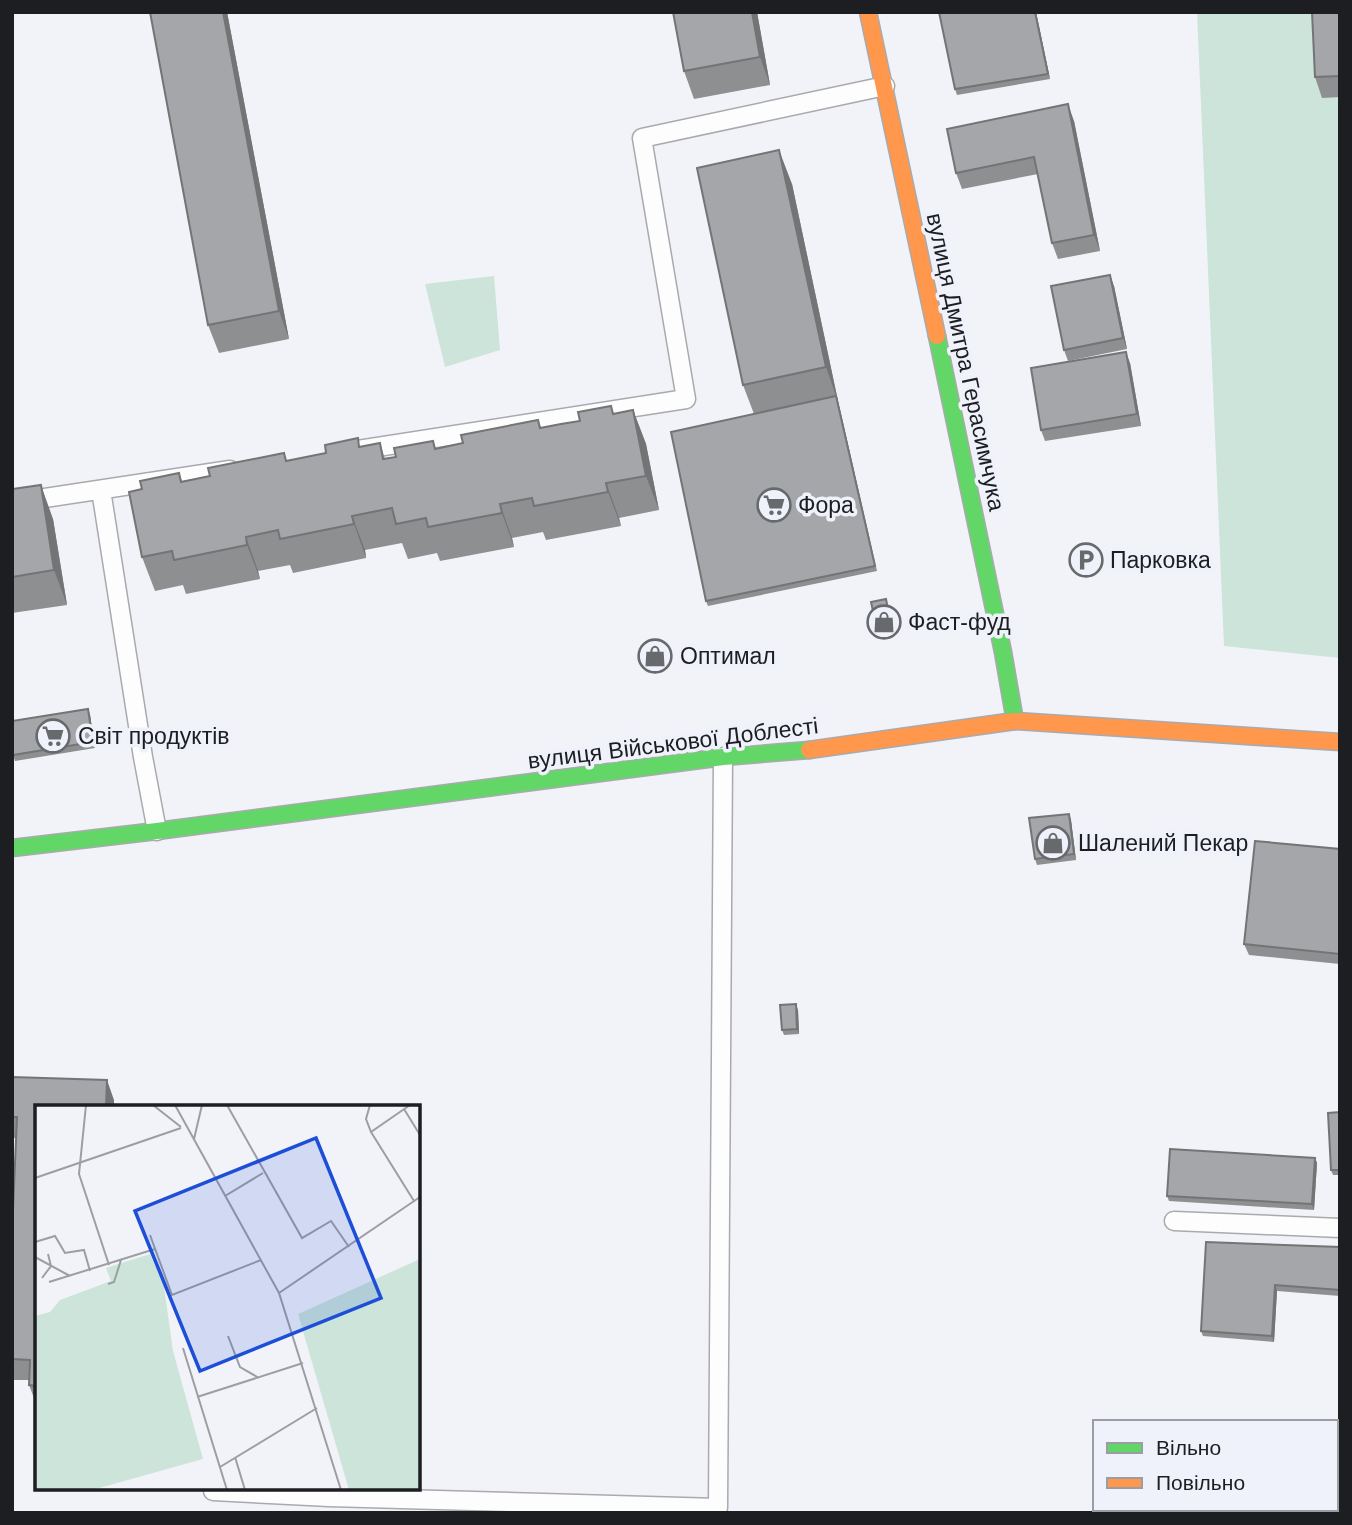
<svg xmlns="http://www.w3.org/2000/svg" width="1352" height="1525" viewBox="0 0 1352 1525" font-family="Arial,sans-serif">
  <rect width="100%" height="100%" fill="#f2f3f8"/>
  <path fill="#cce4d9" d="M 1197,12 L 1340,12 L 1340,658 L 1224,646 Z
    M 494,276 L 500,350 L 445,367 L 425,284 Z"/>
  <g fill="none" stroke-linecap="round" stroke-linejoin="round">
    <defs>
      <path id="lane" d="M 358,450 L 686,399 L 642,138 L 885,86
        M 101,490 L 143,757 L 157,831
        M 12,503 L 230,470
        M 1174,1221 L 1340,1228
        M 213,1491 L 329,1497 L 718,1508 L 723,757"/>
      <path id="fast" d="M 937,336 L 1003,652 L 1015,721
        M 12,848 L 157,831 L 723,757 L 809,750"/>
      <path id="slow" d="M 868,12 L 937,336
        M 809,750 L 1015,721 L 1340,742"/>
    </defs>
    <use href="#lane" stroke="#a9aaae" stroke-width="21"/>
    <use href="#fast" stroke="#a9aaae" stroke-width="19"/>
    <use href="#slow" stroke="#a9aaae" stroke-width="19"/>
    <use href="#lane" stroke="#fdfdfe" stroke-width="18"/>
    <use href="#fast" stroke="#63d668" stroke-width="16"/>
    <use href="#slow" stroke="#ff974d" stroke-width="16"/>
  </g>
  <path fill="#8e8f91" d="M 150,12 L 227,12 L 289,339 L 219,353 L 208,325 Z
    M 757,12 L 770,85 L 694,99 L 684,71 Z
    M 1036,12 L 1050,79 L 957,95 L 955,89 Z
    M 1340,12 L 1340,97 L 1322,98 L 1315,77 Z
    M 1074,121 L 1100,251 L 1058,259 L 1052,243 L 1038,174 L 962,189 L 956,173 Z
    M 792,184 L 838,401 L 877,571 L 708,606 L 706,601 L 754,414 L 743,385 Z
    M 1114,286 L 1127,349 L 1068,361 L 1064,350 Z
    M 1130,363 L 1141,426 L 1045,441 L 1041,430 Z
    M 633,410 L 646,444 L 659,510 L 619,518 L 621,526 L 546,540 L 543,532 L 512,538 L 514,547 L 440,561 L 437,553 L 408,559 L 402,543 L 365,550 L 366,558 L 293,573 L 290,565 L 258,571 L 260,579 L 186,594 L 183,585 L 155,591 L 142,557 L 142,489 L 179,473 L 182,481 L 380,443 L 385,459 L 463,443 L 538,420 L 541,428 Z
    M 12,489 L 53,519 L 67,605 L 12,613 Z
    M 886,599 L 894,636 L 880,639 L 878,633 Z
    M 88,709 L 90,715 L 95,748 L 15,761 L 13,755 Z
    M 1069,814 L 1071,820 L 1076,860 L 1037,865 L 1035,859 Z
    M 1340,849 L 1340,964 L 1249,955 L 1244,944 Z
    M 798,1010 L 799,1034 L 784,1035 L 782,1030 Z
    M 12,1077 L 114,1100 L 114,1107 L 37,1107 L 37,1406 L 29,1385 L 29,1380 L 12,1380 L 12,1232 L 16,1138 L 12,1138 Z
    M 1340,1112 L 1340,1175 L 1333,1175 L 1331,1170 Z
    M 1315,1158 L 1317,1163 L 1314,1210 L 1169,1201 L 1167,1196 Z
    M 1340,1247 L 1340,1296 L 1277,1291 L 1274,1342 L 1203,1336 L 1201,1331 Z"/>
  <path fill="#747476" d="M 223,12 L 227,12 L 289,339 L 279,311 Z
    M 752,12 L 757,12 L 770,85 L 760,57 Z
    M 1035,12 L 1036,12 L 1050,79 L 1048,74 Z
    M 1068,104 L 1074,121 L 1100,251 L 1094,235 Z
    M 779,150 L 792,184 L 838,401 L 877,571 L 836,396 L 826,367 Z
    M 1110,275 L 1114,286 L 1127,349 L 1123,338 Z
    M 1126,352 L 1130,363 L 1141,426 L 1137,414 Z
    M 633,410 L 646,444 L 659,510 L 646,476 Z
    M 606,483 L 619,518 L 621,526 L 608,492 Z
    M 41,485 L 53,519 L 67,605 L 54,570 Z
    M 500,504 L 512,538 L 514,547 L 502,513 Z
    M 352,516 L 365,550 L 366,558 L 354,524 Z
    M 246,537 L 258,571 L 260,579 L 247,545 Z
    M 88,709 L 90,715 L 95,748 L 93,742 Z
    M 1069,814 L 1071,820 L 1076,860 L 1074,854 Z
    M 796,1004 L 798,1010 L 799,1034 L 797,1029 Z
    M 107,1080 L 114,1100 L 114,1107 L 106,1107 Z
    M 1315,1158 L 1317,1163 L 1314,1210 L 1312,1204 Z
    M 1275,1285 L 1277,1291 L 1274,1342 L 1272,1336 Z"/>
  <path fill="#a5a6a9" stroke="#747476" stroke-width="2" d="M 150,12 L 223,12 L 279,311 L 208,325 Z
    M 673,12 L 752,12 L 760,57 L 684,71 Z
    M 939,12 L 1035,12 L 1048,74 L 955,89 Z
    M 1312,12 L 1340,12 L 1340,76 L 1315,77 Z
    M 1068,104 L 1094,235 L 1052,243 L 1034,157 L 956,173 L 947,129 Z
    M 779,150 L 826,367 L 743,385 L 697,168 Z
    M 1110,275 L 1123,338 L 1064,350 L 1051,286 Z
    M 1126,352 L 1137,414 L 1041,430 L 1031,368 Z
    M 836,396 L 875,566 L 706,601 L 671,432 Z
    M 611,406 L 613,414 L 633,410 L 646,476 L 606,483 L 608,492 L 534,506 L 532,498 L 500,504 L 502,513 L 428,527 L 426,518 L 396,524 L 392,508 L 352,516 L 354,524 L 280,539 L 278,530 L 246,537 L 247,545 L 174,560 L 172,551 L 142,557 L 129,492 L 142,489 L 140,481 L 179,473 L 181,482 L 210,476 L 208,468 L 284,453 L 286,461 L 326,453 L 325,445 L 358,438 L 359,447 L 380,443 L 383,459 L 396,457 L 394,448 L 433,441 L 435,449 L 463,443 L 461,435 L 538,420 L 540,428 L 561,424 L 580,421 L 578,412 Z
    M 41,485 L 54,570 L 12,577 L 12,489 Z
    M 886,599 L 892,630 L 878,633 L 871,602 Z
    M 88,709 L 93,742 L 13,755 L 12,721 Z
    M 1069,814 L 1074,854 L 1035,859 L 1029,818 Z
    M 1255,841 L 1340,849 L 1340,954 L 1244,944 Z
    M 796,1004 L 797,1029 L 782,1030 L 780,1005 Z
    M 12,1077 L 107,1080 L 106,1107 L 37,1107 L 37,1386 L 29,1385 L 30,1360 L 12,1359 L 12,1232 L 17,1117 L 12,1117 Z
    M 1340,1112 L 1340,1170 L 1331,1170 L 1328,1113 Z
    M 1170,1149 L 1315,1158 L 1312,1204 L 1167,1196 Z
    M 1206,1242 L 1340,1247 L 1340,1290 L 1275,1285 L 1272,1336 L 1201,1331 Z"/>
  <defs>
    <symbol id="supermarket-ring" viewBox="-11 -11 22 22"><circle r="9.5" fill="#eff1fb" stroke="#68696c" stroke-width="1.5"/><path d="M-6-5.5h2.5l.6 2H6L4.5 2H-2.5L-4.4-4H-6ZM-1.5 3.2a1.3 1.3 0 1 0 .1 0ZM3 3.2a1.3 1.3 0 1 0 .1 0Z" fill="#68696c"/></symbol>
    <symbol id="parking-ring" viewBox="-11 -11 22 22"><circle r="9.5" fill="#eff1fb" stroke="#68696c" stroke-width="1.5"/><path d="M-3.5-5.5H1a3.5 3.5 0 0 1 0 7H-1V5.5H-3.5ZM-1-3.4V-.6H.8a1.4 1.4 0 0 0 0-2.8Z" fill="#68696c"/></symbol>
    <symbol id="shop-ring" viewBox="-11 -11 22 22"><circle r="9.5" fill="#eff1fb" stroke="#68696c" stroke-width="1.5"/><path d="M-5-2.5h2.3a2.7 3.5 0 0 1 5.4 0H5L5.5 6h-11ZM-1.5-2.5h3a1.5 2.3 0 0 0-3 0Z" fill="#68696c"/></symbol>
  </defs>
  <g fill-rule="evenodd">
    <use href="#supermarket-ring" x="755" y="486" width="38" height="38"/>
    <use href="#parking-ring" x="1067" y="541" width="38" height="38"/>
    <use href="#shop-ring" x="865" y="603" width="38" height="38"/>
    <use href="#shop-ring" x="636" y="637" width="38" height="38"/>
    <use href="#supermarket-ring" x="34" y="717" width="38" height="38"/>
    <use href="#shop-ring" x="1034" y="824" width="38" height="38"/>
  </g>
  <g text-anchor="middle" stroke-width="7" stroke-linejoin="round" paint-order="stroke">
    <g font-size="23" fill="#1d1e21" stroke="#eff1fb">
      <text transform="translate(966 362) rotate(78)" y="8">вулиця Дмитра Герасимчука</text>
      <text transform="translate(673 743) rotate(-7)" y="8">вулиця Військової Доблесті</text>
    </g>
    <g font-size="23" fill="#1d1e21" stroke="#eff1fb" text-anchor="start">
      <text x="798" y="513">Фора</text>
      <text x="1110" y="568">Парковка</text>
      <text x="908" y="630">Фаст-фуд</text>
      <text x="680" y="664">Оптимал</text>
      <text x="78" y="744">Світ продуктів</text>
      <text x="1078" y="851">Шалений Пекар</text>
    </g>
  </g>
  <g transform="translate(35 1105)">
    <rect width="385" height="385" fill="#f2f3f8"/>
    <path d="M 115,149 L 129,182 L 138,246 L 168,354 L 57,385 L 0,385 L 0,211 L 15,207 L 25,195 L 76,176 L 71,163 ZM 385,154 L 385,385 L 314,385 L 263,209 Z" fill="#cce4d9"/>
    <path fill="none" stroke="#9d9ea2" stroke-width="2" d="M 51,0 L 44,69 L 74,160M 118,0 L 146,22M 140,0 L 244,188 L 306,385M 192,0 L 267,133 L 296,116 L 314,142M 335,0 L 331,14 L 336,27M 375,0 L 336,27 L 379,96M 369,4 L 385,30M 159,34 L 167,0M 0,73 L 146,23M 190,91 L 228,68M 115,130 L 137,190 L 226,155M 0,137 L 20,131 L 30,148 L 49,145 L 55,166M 0,152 L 35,171M 7,173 L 16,161 L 13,149M 14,177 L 120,144M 73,179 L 79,177 L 86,155M 244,188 L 385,92M 193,231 L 205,262 L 224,273M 148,243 L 192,385M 162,292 L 268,258M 200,352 L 210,385M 185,362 L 282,303"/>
    <path fill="#1d4ed8" fill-opacity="0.15" stroke="#1d4ed8" stroke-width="3.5" d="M 281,33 L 346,193 L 165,266 L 100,106 Z"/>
    <rect width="385" height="385" fill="none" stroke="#1d1e21" stroke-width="3.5"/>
  </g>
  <rect width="1352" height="1525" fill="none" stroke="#1d1e21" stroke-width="28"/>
  <rect x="1093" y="1420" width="245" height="91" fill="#eff1fb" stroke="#9b9da4" stroke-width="2"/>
  <rect x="1107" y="1443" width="35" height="10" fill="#63d668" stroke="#9b9da4" stroke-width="2"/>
  <text x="1156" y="1455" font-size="21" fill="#1d1e21">Вільно</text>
  <rect x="1107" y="1478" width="35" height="10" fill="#ff974d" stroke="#9b9da4" stroke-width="2"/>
  <text x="1156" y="1490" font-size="21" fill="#1d1e21">Повільно</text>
</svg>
